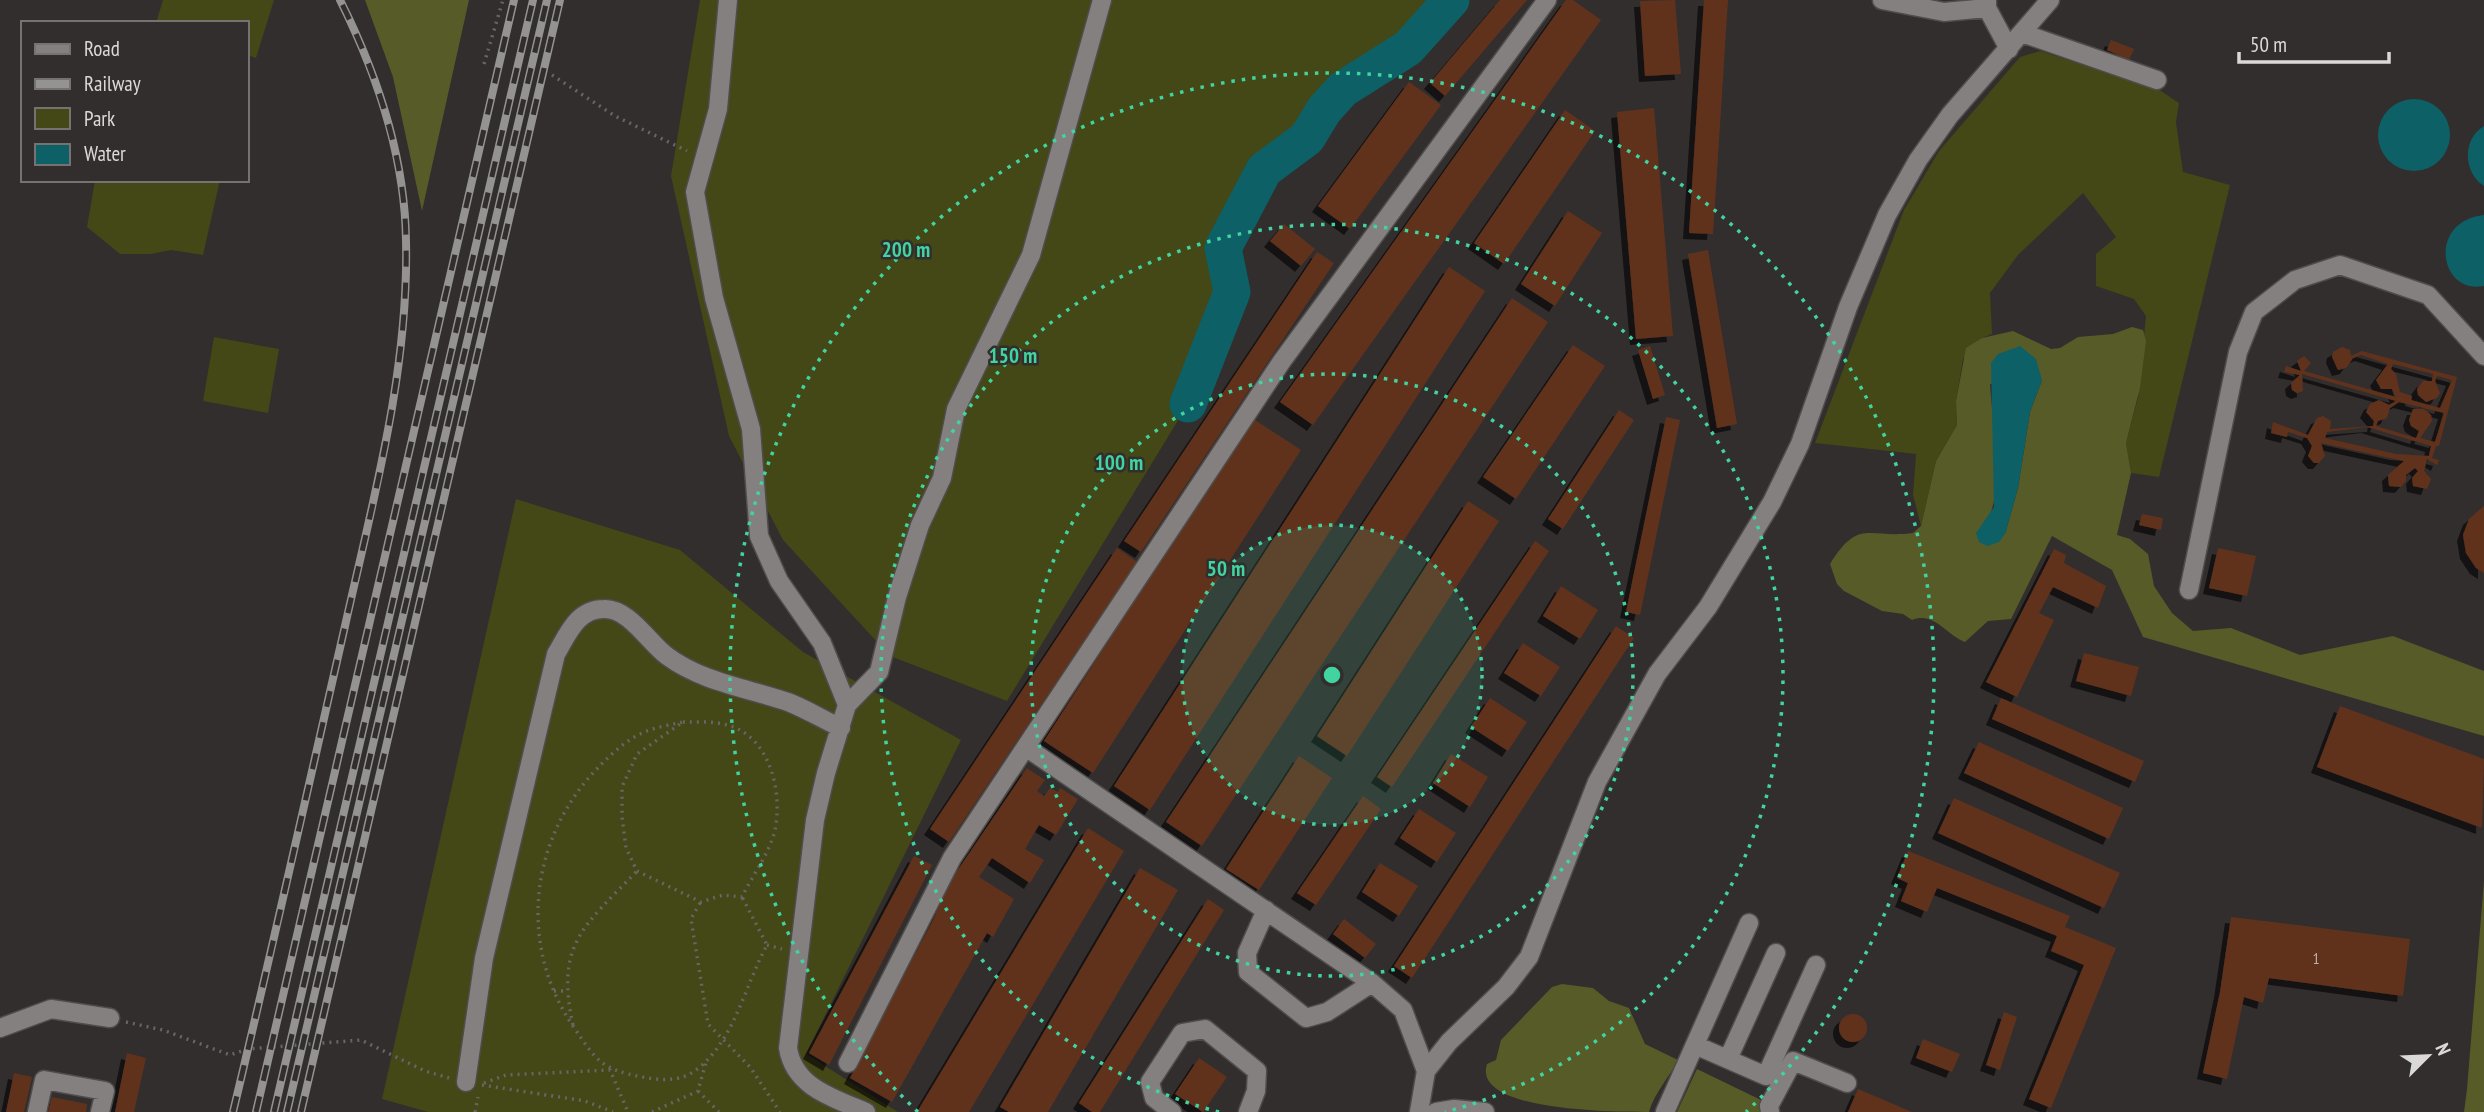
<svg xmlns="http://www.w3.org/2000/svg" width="2484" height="1112" viewBox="0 0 2484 1112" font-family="'PT Sans Narrow',sans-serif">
  <defs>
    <filter id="shadow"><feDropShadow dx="-6" dy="6" stdDeviation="0" flood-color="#0009"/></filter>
  </defs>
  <rect width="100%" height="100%" fill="#312e2d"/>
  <path fill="#444716" d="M 163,0 L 274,0 L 256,58 L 247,55 L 247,23 L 156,23 Z
    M 700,0 L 1451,0 L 1408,48 L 1343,89 L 1324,110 L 1307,138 L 1264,170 L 1224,248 L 1232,292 L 1188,404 L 1007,701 L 890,656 L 783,540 L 729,436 L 671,176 Z
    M 2040,51 L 2158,89 L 2179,103 L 2176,122 L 2183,172 L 2230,185 L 2159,477 L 2131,473 L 2126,443 L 2138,398 L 2146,316 L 2134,299 L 2096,286 L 2096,254 L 2116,237 L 2083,193 L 2018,255 L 1990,293 L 1992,334 L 1982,338 L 1963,359 L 1956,401 L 1957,425 L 1936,461 L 1921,526 L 1913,495 L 1916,454 L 1815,443 L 1904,210 L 1939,151 L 2020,57 Z
    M 95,180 L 220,180 L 203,255 L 171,250 L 151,254 L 120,254 L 87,227 Z
    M 214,337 L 279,349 L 268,413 L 203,401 Z
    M 516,499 L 680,550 L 803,652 L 961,740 L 806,1054 L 898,1112 L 428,1112 L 382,1099 Z"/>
  <path fill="#575b28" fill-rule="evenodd" d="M 365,0 L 469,0 L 422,211 L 393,77 Z
    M 2132,327 L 2143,330 L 2146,341 L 2140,388 L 2126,443 L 2131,473 L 2117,535 L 2130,539 L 2148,554 L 2154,586 L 2172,613 L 2193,631 L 2231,628 L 2300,655 L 2393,636 L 2484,671 L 2484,736 L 2143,637 L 2112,570 L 2052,536 L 2011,619 L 1988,621 L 1965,642 C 1946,635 1934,611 1912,620 L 1903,614 L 1882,611 L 1844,591 L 1837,584 L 1830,564 C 1859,517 1869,539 1913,533 L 1921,526 L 1936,461 L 1957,425 L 1956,401 L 1966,348 L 1982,338 L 2013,331 L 2051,349 L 2060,348 L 2078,337 L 2113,334 ZM 2042,380 L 2030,412 L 2018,488 L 2005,534 L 1989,516 C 2004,488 1992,417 1990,384 Z
    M 2484,881 L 2484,1112 L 2464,1112 L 2467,1089 Z
    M 1562,984 L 1593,988 L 1609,1001 L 1629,1008 L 1645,1044 L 1678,1060 C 1669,1078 1654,1093 1649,1112 C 1617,1112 1471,1112 1487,1064 L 1496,1060 L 1501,1040 L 1552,987 Z
    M 1697,1069 L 1761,1100 L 1762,1112 L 1677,1112 Z"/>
  <path fill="#0d6066" d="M2378 135a36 36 0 1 1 72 0a36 36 0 1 1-72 0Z
    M 2484,126 L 2484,186 C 2463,173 2462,139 2484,126 Z
    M 2484,215 L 2484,286 C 2439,295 2427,221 2484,215 Z
    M 2020,346 L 2036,359 L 2042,380 L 2030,412 L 2018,488 L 2005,534 L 1999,542 L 1988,546 L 1979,542 L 1976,533 L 1994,507 L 1991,363 L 1998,354 Z"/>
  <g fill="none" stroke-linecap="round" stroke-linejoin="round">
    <path stroke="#0d6066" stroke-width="37" d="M 1188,404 L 1232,292 L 1223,248 L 1264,170 L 1307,138 L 1324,110 L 1343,89 L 1408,48 L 1451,0"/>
  </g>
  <path fill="#60321f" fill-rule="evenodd" filter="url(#shadow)" d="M 1500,0 L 1527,0 L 1445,96 L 1430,83 Z
    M 1566,0 L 1573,0 L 1601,20 L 1313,425 L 1280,402 Z
    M 1675,0 L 1681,74 L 1645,76 L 1640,1 Z
    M 1704,0 L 1728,0 L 1713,234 L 1689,233 Z
    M 2111,40 L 2134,49 L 2129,60 L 2107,50 Z
    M 1409,82 L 1441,105 L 1350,229 L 1318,206 Z
    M 1654,108 L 1673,336 L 1636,339 L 1617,112 Z
    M 1565,110 L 1595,131 L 1504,264 L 1474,243 Z
    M 1568,211 L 1602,233 L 1555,306 L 1521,284 Z
    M 1284,224 L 1315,249 L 1301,266 L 1270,241 Z
    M 1708,250 L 1737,424 L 1717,428 L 1688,254 Z
    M 1317,252 L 1334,263 L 1141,552 L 1124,541 Z
    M 1449,267 L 1485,291 L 1150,810 L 1114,786 Z
    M 1512,298 L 1548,322 L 1202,846 L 1166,822 Z
    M 1573,345 L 1605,366 L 1516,499 L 1483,477 Z
    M 1650,346 L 1665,395 L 1653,399 L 1638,350 Z
    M 2342,347 L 2350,350 L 2351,356 L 2362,351 L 2457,377 L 2439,446 L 2436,446 L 2432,458 L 2439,460 L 2437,465 L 2427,459 L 2424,471 L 2431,479 L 2427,489 L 2413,486 L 2412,478 L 2418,471 L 2415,468 L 2406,475 L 2406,481 L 2401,487 L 2389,486 L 2388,475 L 2404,461 L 2321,443 L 2325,456 L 2319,463 L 2314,463 L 2308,456 L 2312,446 L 2307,438 L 2288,432 L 2287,437 L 2271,433 L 2273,422 L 2308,435 L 2317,418 L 2323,416 L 2331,421 L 2330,429 L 2373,426 L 2374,421 L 2366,412 L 2370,404 L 2379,400 L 2389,405 L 2396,401 L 2302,374 L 2303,391 L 2297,393 L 2292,390 L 2291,383 L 2300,375 L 2284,372 L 2286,366 L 2301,371 L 2297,361 L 2304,356 L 2311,363 L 2304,371 L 2396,397 L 2392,389 L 2381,389 L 2376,380 L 2388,364 L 2361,355 L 2353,358 L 2346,368 L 2338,370 L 2332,357 L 2333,352 ZM 2393,364 L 2433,374 L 2432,381 L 2423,381 L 2417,389 L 2418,395 L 2426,402 L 2437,398 L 2440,393 L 2435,381 L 2437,376 L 2452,380 L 2440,408 L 2411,400 L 2412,396 L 2400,392 L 2396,374 L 2391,369 ZM 2399,402 L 2444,413 L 2435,442 L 2420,438 L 2432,421 L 2431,415 L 2424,409 L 2413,409 L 2409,420 L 2411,426 L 2419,431 L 2416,438 L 2376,426 L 2378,421 L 2387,418 L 2390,408 ZM 2367,427 L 2431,446 L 2429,456 L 2396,454 L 2325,438 L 2327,432 Z
    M 1619,410 L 1634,420 L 1563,529 L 1548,519 Z
    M 1666,417 L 1680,420 L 1640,615 L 1626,612 Z
    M 1252,418 L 1301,450 L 1093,773 L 1044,741 Z
    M 1468,501 L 1499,521 L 1347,756 L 1317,736 Z
    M 2484,506 L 2484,573 L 2476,568 L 2466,553 L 2463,535 L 2469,519 Z
    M 2142,514 L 2163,518 L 2161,530 L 2139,525 Z
    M 1535,541 L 1549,551 L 1392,787 L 1377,777 Z
    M 1117,548 L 1137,562 L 949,842 L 930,829 Z
    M 2218,548 L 2256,556 L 2247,596 L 2209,588 Z
    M 2054,549 L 2066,555 L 2064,563 L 2106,586 L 2098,608 L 2053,587 L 2039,613 L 2054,620 L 2017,697 L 1986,682 Z
    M 1561,586 L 1598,610 L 1580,639 L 1543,616 Z
    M 1616,626 L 1634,638 L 1412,978 L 1394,966 Z
    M 1523,643 L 1560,667 L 1541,696 L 1504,673 Z
    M 2084,653 L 2139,667 L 2131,696 L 2076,681 Z
    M 1490,698 L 1527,722 L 1508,751 L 1471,727 Z
    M 2001,698 L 2144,761 L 2135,782 L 1992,719 Z
    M 2340,706 L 2484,759 L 2482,828 L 2317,767 Z
    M 1979,742 L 2123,808 L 2109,839 L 1964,773 Z
    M 1451,754 L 1488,777 L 1470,807 L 1433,783 Z
    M 1299,756 L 1332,778 L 1259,890 L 1226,869 Z
    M 1027,768 L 1045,780 L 1037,791 L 1044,796 L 1050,788 L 1058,792 L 1060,788 L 1078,799 L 1056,835 L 1039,825 L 1025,849 L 1044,860 L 1030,883 L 992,858 L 979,877 L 1014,899 L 993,937 L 987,933 L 892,1102 L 850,1078 L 933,920 L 951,880 Z
    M 1363,796 L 1381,809 L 1316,905 L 1297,893 Z
    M 1954,798 L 2120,873 L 2104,908 L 1938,833 Z
    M 1419,809 L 1456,833 L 1437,862 L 1400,838 Z
    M 1088,828 L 1124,851 L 969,1112 L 917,1112 Z
    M 1908,851 L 2070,916 L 2065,927 L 2116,948 L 2051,1108 L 2029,1099 L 2084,965 L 2051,951 L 2057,936 L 1937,888 L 1927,912 L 1901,901 L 1908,883 L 1897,878 Z
    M 914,856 L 932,865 L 829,1065 L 809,1053 Z
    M 1380,863 L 1418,886 L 1399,916 L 1362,892 Z
    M 1140,868 L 1178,890 L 1048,1112 L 1009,1112 L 1000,1107 Z
    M 1208,899 L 1224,910 L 1100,1112 L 1092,1112 L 1079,1103 Z
    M 2231,917 L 2410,939 L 2403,996 L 2269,978 L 2263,1003 L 2244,997 L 2227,1079 L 2203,1073 L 2220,992 Z
    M 1344,919 L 1376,944 L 1365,958 L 1333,934 Z
    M 2004,1012 L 2017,1017 L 2000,1070 L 1986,1065 Z
    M1839 1028a14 14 0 1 1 28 0a14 14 0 1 1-28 0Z
    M 1923,1039 L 1960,1054 L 1952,1072 L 1916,1058 Z
    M 127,1053 L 146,1058 L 134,1112 L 115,1112 Z
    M 1199,1058 L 1227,1077 L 1203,1112 L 1175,1094 Z
    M 14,1073 L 32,1077 L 24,1112 L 6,1112 Z
    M 1858,1089 L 1912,1112 L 1848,1112 Z
    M 52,1097 L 87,1104 L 86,1112 L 48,1112 Z"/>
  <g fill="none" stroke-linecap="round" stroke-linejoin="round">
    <defs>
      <path id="minor" d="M 728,0 L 718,109 L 695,192 L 714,298 L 751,429 L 759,536 L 779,581 L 822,643 L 847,705
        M 1882,0 L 1944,12 L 1987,8
        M 1987,0 L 1987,8 L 2009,49
        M 2022,33 L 2157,80
        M 2189,590 L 2238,352 L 2254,312 L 2295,280 L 2340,265 L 2428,295 L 2484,356
        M 1027,748 L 1372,983 L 1403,1010 L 1426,1071
        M 1266,910 L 1247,953 L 1248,972 L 1306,1018 L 1327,1012 L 1372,983
        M 0,1028 L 51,1009 L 110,1018
        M 1695,1045 L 1766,1076 L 1816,965
        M 1728,1059 L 1776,953
        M 848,1063 L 952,858 L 1282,361 L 1547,0
        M 466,1082 L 484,958 L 556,654 C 568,634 577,609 604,609 C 629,608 649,643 667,656 C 702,682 747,688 788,702 C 806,709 824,720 841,728
        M 37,1112 L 44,1080 L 105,1091 L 100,1112
        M 866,1112 C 833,1098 794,1087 788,1048 L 815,820 L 826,773 L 847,705 L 879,672 L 897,597 L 920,525 L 942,478 L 956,409 L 1031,255 L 1102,0
        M 1172,1112 L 1154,1098 L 1150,1082 L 1182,1033 L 1205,1029 L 1257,1071 L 1256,1091 L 1248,1112
        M 1419,1112 L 1426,1071 L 1449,1042 L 1506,987 L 1529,957 L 1597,782 L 1657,674 L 1708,607 L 1772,502 L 1800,444 L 1848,307 L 1887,215 L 1918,160 L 1950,115 L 2050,0
        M 1436,1112 L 1454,1109 L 1485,1112
        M 1665,1112 L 1749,923
        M 1770,1112 L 1769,1106 L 1793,1061 L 1847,1083"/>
    </defs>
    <use href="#minor" stroke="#4f4d4c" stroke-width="21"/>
    <path stroke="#686564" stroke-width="3.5" stroke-dasharray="2 5" stroke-linecap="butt" d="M 484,64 L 503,0
      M 552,75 L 615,116 L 687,151
      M 683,722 C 697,722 713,721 727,725 C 771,736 784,795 774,834 C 767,857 752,876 742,897 L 723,895 L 701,902 L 637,871 L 626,848 L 622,817 L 622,787 L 637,754 L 683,722 C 670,725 655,727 642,733 C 623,742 608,757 593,773 C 529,843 519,947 573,1026 C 596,1060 600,1069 642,1077 C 659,1080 678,1082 693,1072 C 734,1044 744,987 767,945 L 742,897
      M 700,903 L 691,919 L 708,1024 L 750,1067 L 780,1112
      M 767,945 L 782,949
      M 554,991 L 564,991 L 565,987
      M 126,1022 L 163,1030 L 230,1055 L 248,1049 L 361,1040 L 425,1071 L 449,1078
      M 573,1025 C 555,944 584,926 637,871
      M 484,1083 L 506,1075 L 610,1070 L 628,1112
      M 482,1085 L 585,1101 L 613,1112
      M 698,1091 L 719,1112
      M 475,1112 L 478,1097
      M 652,1112 L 698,1091 L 706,1062"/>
    <use href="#minor" stroke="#84807f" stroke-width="18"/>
    <defs>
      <path id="rail" d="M 233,1112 C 272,950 308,788 345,626 C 373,500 409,371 406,241 C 405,158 377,74 340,0
        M 256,1112 L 514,0
        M 274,1112 L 533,0
        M 287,1112 L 547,0
        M 301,1112 L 560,0"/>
    </defs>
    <use href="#rail" stroke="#959392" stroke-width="8"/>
    <use href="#rail" stroke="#312e2d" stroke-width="5" stroke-dasharray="16" stroke-linecap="butt"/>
  </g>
  <circle cx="1332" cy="675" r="150" fill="#41d4a1" fill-opacity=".12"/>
  <g fill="none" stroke="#41d4a1" stroke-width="3.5" stroke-dasharray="3.5 7">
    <circle cx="1332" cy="675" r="150"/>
    <circle cx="1332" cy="675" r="301"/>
    <path d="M1219 1112A451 451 0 1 1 1445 1112"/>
    <path d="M918 1112A602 602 0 1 1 1746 1112"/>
  </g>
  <g text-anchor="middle" stroke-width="5" stroke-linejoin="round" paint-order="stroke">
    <g font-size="16" fill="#bcafaa">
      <text x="2316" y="964">1</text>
    </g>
  </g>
  <circle cx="1332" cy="675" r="10" fill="#41d4a1" stroke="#312e2d" stroke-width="3.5"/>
  <g font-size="21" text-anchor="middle" font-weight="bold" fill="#41d4a1" stroke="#312e2d" stroke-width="5" stroke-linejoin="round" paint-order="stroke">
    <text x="906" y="257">200 m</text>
    <text x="1013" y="363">150 m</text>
    <text x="1119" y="470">100 m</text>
    <text x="1226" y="576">50 m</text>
  </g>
  <rect x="21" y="21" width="228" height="161" fill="#312e2d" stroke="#757271" stroke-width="2"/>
  <rect x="35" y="44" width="35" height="10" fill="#84807f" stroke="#757271" stroke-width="2"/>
  <text x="84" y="56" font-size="21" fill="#dbd9d8">Road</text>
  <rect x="35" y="79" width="35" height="10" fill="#959392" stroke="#757271" stroke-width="2"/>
  <text x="84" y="91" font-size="21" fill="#dbd9d8">Railway</text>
  <rect x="35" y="108" width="35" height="21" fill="#444716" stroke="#757271" stroke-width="2"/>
  <text x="84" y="126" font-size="21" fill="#dbd9d8">Park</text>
  <rect x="35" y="144" width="35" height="21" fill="#0d6066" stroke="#757271" stroke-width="2"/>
  <text x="84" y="161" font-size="21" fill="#dbd9d8">Water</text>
  <g transform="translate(2428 1056) rotate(66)" stroke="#312e2d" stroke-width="5" paint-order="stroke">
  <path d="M0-5L12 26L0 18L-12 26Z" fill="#dbd9d8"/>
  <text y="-10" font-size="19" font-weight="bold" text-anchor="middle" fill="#dbd9d8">N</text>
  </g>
  <path d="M2239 52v10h150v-10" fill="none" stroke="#dbd9d8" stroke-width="3.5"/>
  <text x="2250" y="52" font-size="21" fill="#dbd9d8" stroke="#312e2d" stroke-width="5" paint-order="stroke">50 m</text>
</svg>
